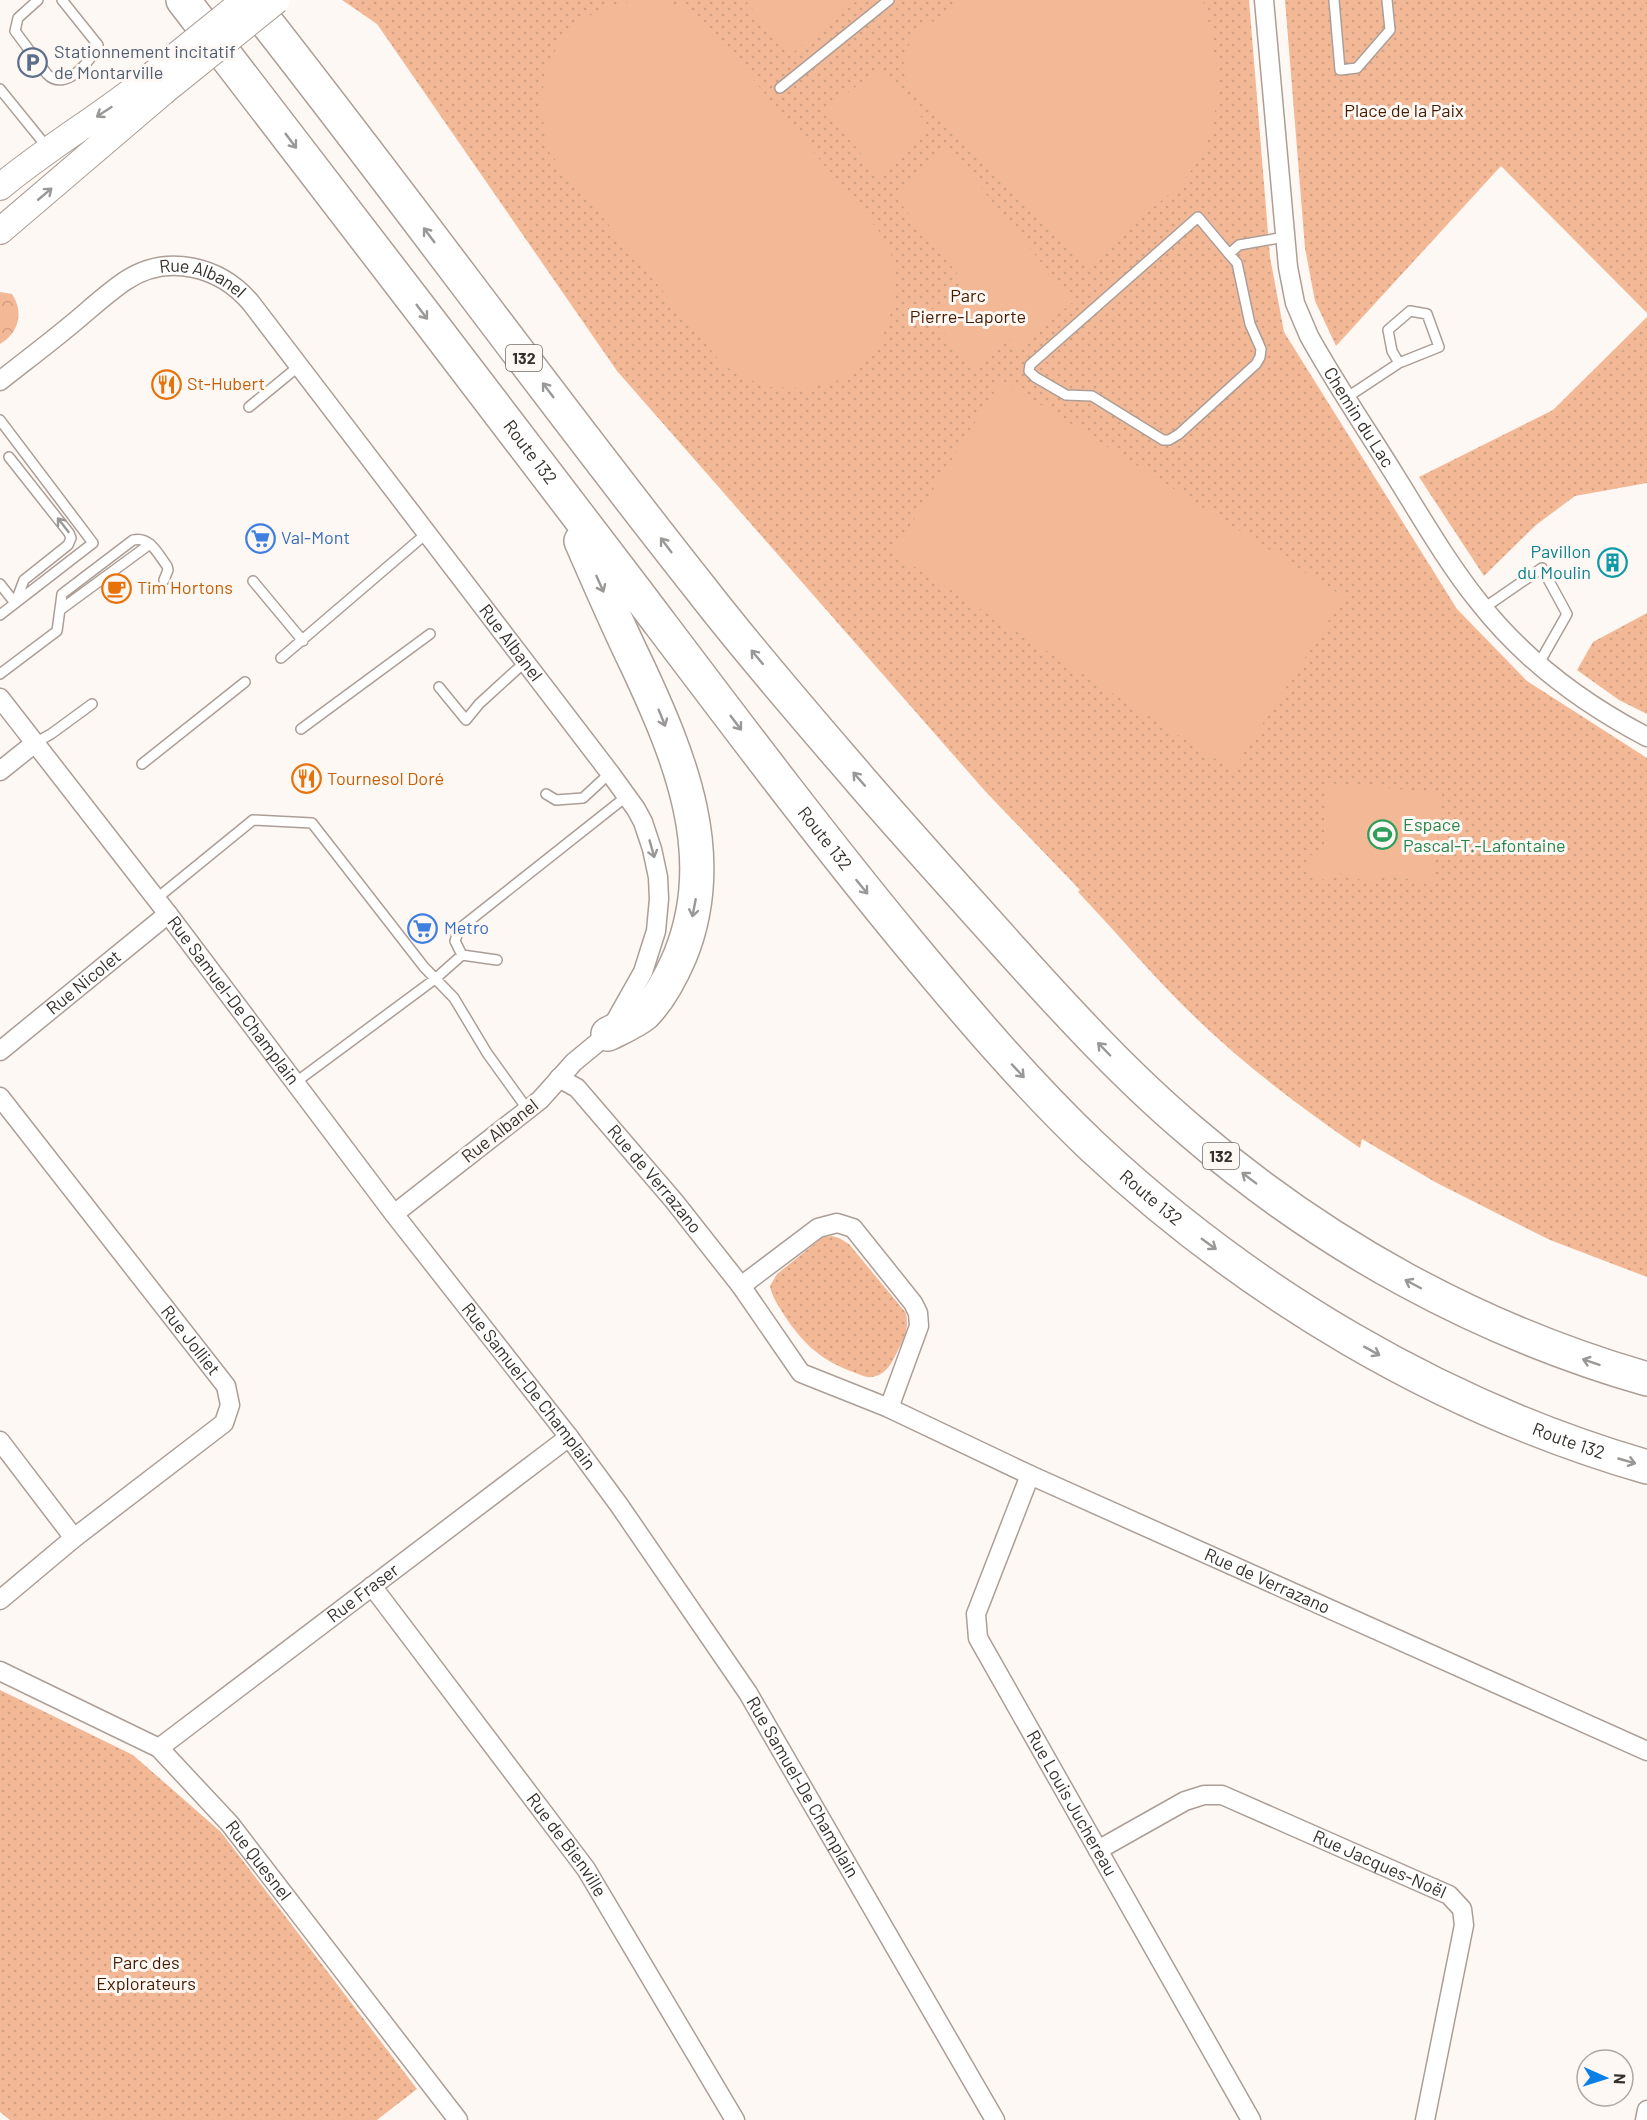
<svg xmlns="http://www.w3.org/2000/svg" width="1647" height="2120" viewBox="0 0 1647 2120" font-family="Barlow,sans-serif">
  <defs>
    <pattern id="forest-crowns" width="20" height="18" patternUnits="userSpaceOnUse" patternTransform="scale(1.5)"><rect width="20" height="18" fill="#f3b997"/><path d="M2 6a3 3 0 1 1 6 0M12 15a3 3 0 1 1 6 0" fill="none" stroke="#d19f82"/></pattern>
    <pattern id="park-dots" width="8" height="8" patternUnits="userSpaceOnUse" patternTransform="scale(1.5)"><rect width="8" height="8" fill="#f3b997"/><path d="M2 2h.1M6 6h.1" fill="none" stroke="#d19f82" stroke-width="1.8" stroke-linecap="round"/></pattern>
  </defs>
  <rect width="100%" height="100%" fill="#fef8f4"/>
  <path fill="url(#forest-crowns)" d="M 0,292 L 12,294 C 24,312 19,333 0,344 Z"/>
  <path fill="url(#park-dots)" d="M 342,0 L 1249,0 L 1270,257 L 1284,332 L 1457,609 L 1527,681 L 1647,758 L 1647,1277 L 1550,1240 L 1435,1182 L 1362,1139 L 1360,1148 C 1303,1109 1248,1068 1198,1020 C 1156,980 1118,934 1078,892 L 1080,890 L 985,791 L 617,371 L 377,24 Z
    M 1285,0 L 1647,0 L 1647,313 L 1501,166 L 1336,346 L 1315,301 L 1305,248 Z
    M 1647,317 L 1647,483 L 1575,496 L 1536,525 L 1484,576 L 1419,477 L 1553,410 Z
    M 1647,613 L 1647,714 L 1619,700 L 1577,670 L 1593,642 Z
    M 832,1236 L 839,1238 L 849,1244 L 906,1313 C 909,1328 905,1338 897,1352 C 892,1363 886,1375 872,1377 C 865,1378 857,1373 850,1371 C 818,1358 803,1343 784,1315 C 778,1305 772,1297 770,1286 L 777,1274 L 823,1237 Z
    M 0,1690 L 133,1755 L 221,1832 L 417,2089 L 377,2120 L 10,2120 L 0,2112 Z"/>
  <path fill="#f3b997" d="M 637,0 C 657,0 681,3 697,15 C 703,20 709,27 714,32 L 882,235 L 895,263 L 895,300 L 886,329 L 872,357 L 840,380 L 807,388 L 765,387 L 724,366 L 549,152 L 541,110 L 545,70 L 565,32 L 602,8 Z
    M 745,0 L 858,0 L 789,56 Z
    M 964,0 L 1202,0 L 1206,9 L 1219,78 L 1218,98 L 1209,138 L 1196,164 L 1182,183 L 1085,266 L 914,94 L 903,71 L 904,60 L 912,36 Z
    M 880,67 L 931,129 L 878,174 L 826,111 Z
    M 949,148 L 1073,302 L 1017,348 L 1009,338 L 972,368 L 928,313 L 965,283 L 893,194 Z
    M 1002,380 L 1344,597 L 1233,770 L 893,553 Z
    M 1328,783 L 1442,793 L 1433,882 L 1386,876 L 1374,881 L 1361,881 L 1354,875 L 1335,873 L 1328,880 L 1310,878 L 1306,872 L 1308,855 L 1319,856 C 1328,843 1323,832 1324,818 C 1325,806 1327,795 1328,783 Z"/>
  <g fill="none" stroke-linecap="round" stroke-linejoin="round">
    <defs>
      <path id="lane" d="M 38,0 L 18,18 L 15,31 L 47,74 C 65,93 91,61 98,45 L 62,0
        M 1334,0 L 1340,70 L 1357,68 L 1390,30 L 1387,0
        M 780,88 L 889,0
        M 0,89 L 47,147
        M 1229,254 L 1237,263 L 1250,324 L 1261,349 L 1260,357 L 1256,364 L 1179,434 L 1169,440 L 1163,440 L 1092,396 L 1066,395 L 1035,377 L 1029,371 L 1030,365 L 1198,217 L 1229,254 L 1239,245 L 1285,237
        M 1346,398 L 1399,363 L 1439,347 L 1427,314 L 1410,311 L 1388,330 L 1392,351 L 1399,363
        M 249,407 L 299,366
        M 0,420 L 93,543 L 0,615
        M 9,457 L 69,533 L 71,538 L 68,545 L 24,580 L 16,601
        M 253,581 L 303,641
        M 0,584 L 15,603
        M 1484,608 L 1542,568 L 1567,614 L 1538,665
        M 60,610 L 150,544
        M 281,658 L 427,533
        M 0,674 L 57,631 L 62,594 L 133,540 C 150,536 158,554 167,566 L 168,570 L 164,580
        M 439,687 L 466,720 L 479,704 L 525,662
        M 301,729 L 430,634
        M 35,743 L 51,734 L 92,704
        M 142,764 L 245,682
        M 546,794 L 556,800 L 583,798 L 610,773
        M 156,899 L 253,820 L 312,823 L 424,967 L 454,998 L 487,1053 L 528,1110
        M 462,955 L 455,941 L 459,929 L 627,796
        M 296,1082 L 435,979 L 462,955 L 497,960"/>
      <g id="street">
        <path id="s1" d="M 1264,0 L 1288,267 L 1295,303 L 1309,336 C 1335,383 1365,427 1393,472 C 1420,515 1446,561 1478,601 C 1523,659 1582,703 1647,737"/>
        <path id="s2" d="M 0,381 C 24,362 48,344 72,324 C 89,310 106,294 125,281 C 167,253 220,266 251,303 L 610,773 L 636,809 L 643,822 L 652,849 L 658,877 L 659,899 L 656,931 L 643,972 L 608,1034 L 574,1062 L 540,1100 L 394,1214"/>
        <path id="s3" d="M 0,698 L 168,914 L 394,1214 L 569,1437 L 619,1505 L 748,1693 L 995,2120"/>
        <path d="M 0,771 L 35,743"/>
        <path id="s4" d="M 0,1051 L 168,914"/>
        <path id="s5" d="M 559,1078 L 577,1088 L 674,1201 L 741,1286 L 801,1373 L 889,1408 L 1030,1475 L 1647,1751"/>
        <path id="s6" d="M 0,1097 L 226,1386 L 230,1405 L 224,1423 L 74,1538 L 0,1600"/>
        <path d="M 741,1286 L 818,1228 L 837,1223 L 853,1228 L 913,1303 L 918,1313 L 919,1326 L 889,1408"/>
        <path d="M 0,1441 L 74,1538"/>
        <path id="s7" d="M 1030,1475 L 976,1614 L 978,1638 L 1251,2120"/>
        <path id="s8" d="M 372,1586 L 586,1869 L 735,2120"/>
        <path id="s9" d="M 0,1671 L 159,1748 L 230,1824 L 458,2120"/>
        <path id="s10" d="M 159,1748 L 569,1437"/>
        <path id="s11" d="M 1098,1850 L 1185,1801 L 1204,1795 L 1222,1795 L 1449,1895 L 1462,1909 L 1464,1925 L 1425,2120"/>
        <path d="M 1645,2120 L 1647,2110"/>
      </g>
      <path id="secondary" d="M 0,187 C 48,147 102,116 151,76
        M 0,231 L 163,92"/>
      <g id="highway">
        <path id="s12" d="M 183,0 C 333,196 485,392 634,589 C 724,708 813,827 907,941 C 966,1012 1025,1082 1092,1146 C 1249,1293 1440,1407 1647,1467"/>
        <path d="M 249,0 C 402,194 547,395 701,589 C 752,655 807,718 862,782 C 912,840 964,897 1015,954 C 1071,1016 1128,1078 1192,1132 C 1324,1246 1480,1331 1647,1379"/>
        <path d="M 581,541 C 599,582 617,624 637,665 C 680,757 721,856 680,956 C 671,977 660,998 644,1014 C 634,1022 620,1028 608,1034"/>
      </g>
    </defs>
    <use href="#lane" stroke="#ac9e96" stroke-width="12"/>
    <use href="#street" stroke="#ac9e96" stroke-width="21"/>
    <use href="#secondary" stroke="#ac9e96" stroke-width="28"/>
    <use href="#highway" stroke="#ac9e96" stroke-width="36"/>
    <use href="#lane" stroke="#fff" stroke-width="9"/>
    <use href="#street" stroke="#fff" stroke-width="18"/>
    <use href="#secondary" stroke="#fff" stroke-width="26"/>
    <use href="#highway" stroke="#fff" stroke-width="33"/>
    <defs>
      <path id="secondary-bridge" d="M 151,76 L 245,0
        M 163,92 L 277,0"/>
    </defs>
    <use href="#secondary-bridge" stroke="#ac9e96" stroke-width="28" stroke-linecap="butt"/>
    <use href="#secondary-bridge" stroke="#fff" stroke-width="26"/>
  </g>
  <defs><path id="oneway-shaft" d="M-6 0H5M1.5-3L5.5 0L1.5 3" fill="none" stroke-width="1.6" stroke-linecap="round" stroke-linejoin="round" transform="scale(1.5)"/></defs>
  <g stroke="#9a9896">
    <use href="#oneway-shaft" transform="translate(104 112) rotate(147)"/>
    <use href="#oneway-shaft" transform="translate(291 141) rotate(53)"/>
    <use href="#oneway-shaft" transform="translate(45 194) rotate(-40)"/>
    <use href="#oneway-shaft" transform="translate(429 235) rotate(-127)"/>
    <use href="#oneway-shaft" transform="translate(422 312) rotate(53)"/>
    <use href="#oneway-shaft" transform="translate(548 390) rotate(-127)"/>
    <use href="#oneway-shaft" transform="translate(63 525) rotate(-128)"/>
    <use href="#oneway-shaft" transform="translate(666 545) rotate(-127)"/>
    <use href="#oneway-shaft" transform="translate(600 584) rotate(66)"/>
    <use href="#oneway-shaft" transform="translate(757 657) rotate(-130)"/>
    <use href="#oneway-shaft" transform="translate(662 718) rotate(68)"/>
    <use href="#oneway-shaft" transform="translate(736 723) rotate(53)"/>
    <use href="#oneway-shaft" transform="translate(859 779) rotate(-131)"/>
    <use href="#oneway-shaft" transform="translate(652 849) rotate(74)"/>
    <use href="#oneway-shaft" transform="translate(862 887) rotate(51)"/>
    <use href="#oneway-shaft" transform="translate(694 908) rotate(101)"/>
    <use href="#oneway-shaft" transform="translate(1104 1049) rotate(-134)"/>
    <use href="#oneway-shaft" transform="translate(1018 1071) rotate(47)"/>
    <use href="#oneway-shaft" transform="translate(1249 1178) rotate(-143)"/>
    <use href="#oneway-shaft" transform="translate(1209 1244) rotate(36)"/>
    <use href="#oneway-shaft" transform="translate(1413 1284) rotate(-152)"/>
    <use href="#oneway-shaft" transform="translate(1372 1351) rotate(29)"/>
    <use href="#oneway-shaft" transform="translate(1591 1362) rotate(-161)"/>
    <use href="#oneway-shaft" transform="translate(1627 1461) rotate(16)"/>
  </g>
  <defs>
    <symbol id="parking-ring" viewBox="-11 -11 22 22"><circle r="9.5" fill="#fef8f4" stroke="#5c6f8a" stroke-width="1.5"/><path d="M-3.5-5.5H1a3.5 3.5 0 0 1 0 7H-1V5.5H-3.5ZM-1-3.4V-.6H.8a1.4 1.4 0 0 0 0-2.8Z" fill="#5c6f8a"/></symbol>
    <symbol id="restaurant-ring" viewBox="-11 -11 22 22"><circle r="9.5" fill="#fef8f4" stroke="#e8710a" stroke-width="1.5"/><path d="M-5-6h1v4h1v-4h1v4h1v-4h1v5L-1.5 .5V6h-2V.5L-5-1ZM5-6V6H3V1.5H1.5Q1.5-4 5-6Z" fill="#e8710a"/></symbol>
    <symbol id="supermarket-ring" viewBox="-11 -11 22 22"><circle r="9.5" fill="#fef8f4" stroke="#3f7fe0" stroke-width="1.5"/><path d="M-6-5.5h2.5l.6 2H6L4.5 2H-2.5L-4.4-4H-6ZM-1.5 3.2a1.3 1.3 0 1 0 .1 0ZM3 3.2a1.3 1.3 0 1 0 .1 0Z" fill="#3f7fe0"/></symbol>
    <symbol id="building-ring" viewBox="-11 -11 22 22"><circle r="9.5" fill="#fef8f4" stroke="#0f9aa8" stroke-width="1.5"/><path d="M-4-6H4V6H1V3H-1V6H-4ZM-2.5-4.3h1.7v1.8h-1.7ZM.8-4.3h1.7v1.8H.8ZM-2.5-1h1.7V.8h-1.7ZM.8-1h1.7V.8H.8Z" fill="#0f9aa8"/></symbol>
    <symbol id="cafe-ring" viewBox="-11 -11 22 22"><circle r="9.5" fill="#fef8f4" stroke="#e8710a" stroke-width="1.5"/><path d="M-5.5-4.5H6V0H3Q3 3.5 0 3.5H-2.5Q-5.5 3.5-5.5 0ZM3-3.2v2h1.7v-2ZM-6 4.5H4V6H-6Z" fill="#e8710a"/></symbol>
    <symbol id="stadium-ring" viewBox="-11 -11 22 22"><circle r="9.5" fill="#fef8f4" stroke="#2e9e5b" stroke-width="1.5"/><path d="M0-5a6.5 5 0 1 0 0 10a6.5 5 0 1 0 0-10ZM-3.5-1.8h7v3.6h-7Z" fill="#2e9e5b"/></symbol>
  </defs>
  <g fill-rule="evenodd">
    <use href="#parking-ring" x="16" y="46" width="33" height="33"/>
    <use href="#restaurant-ring" x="150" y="368" width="33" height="33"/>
    <use href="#supermarket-ring" x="244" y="522" width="33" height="33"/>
    <use href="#building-ring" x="1596" y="546" width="33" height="33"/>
    <use href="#cafe-ring" x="100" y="572" width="33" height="33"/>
    <use href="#restaurant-ring" x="290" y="762" width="33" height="33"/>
    <use href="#stadium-ring" x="1366" y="818" width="33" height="33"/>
    <use href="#supermarket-ring" x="406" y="912" width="33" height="33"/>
  </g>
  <g text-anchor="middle" stroke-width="6" stroke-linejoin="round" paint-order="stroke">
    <g fill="#fef8f4" stroke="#716c68" stroke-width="1.5">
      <rect x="506" y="345" width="36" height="26" rx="4.5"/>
      <rect x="1203" y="1143" width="36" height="26" rx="4.5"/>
    </g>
    <g font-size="16" font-weight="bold" fill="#35302c">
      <text x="524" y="364">132</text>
      <text x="1221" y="1162">132</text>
    </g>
    <g font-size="18" fill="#4e5e75" stroke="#fef8f4" text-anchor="start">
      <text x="54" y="58">Stationnement incitatif<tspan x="54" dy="21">de Montarville</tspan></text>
    </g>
    <g font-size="18" fill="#451c00" stroke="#fef8f4">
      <text x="1404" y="117">Place de la Paix</text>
      <text x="968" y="302">Parc<tspan x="968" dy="21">Pierre-Laporte</tspan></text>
      <text x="146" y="1969">Parc des<tspan x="146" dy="21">Explorateurs</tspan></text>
    </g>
    <g font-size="18" fill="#35302c" stroke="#fef8f4">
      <text dy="6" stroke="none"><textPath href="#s2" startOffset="243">Rue Albanel</textPath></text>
      <text dy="6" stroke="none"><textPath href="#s1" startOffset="436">Chemin du Lac</textPath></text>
      <text dy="6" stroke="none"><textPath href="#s12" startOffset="570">Route 132</textPath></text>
      <text dy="6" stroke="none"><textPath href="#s2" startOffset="728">Rue Albanel</textPath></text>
      <text dy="6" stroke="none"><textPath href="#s12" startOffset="1056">Route 132</textPath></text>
      <text dy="6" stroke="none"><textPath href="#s4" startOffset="108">Rue Nicolet</textPath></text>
      <text dy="6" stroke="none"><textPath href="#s3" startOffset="382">Rue Samuel-De Champlain</textPath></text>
      <text transform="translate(500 1131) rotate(-38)" y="6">Rue Albanel</text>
      <text dy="6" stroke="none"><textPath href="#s5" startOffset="140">Rue de Verrazano</textPath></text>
      <text dy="6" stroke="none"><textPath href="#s12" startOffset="1542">Route 132</textPath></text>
      <text dy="6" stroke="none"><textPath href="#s6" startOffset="309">Rue Jolliet</textPath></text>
      <text dy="6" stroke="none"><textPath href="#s3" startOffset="868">Rue Samuel-De Champlain</textPath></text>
      <text dy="6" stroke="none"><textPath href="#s12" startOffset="2028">Route 132</textPath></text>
      <text dy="6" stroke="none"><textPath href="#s5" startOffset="894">Rue de Verrazano</textPath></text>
      <text dy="6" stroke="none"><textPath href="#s10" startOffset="256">Rue Fraser</textPath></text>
      <text dy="6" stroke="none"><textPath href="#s3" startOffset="1354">Rue Samuel-De Champlain</textPath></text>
      <text dy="6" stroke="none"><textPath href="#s7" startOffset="363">Rue Louis Juchereau</textPath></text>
      <text dy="6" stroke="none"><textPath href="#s8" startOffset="324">Rue de Bienville</textPath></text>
      <text dy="6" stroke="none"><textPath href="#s9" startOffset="327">Rue Quesnel</textPath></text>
      <text dy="6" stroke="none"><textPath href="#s11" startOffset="310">Rue Jacques-Noël</textPath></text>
    </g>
    <g font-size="18" fill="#c56008" stroke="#fef8f4" text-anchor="start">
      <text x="187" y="390">St-Hubert</text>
      <text x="137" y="594">Tim Hortons</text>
      <text x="327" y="785">Tournesol Doré</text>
    </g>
    <g font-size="18" fill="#366cbe" stroke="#fef8f4" text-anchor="start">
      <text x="281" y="544">Val-Mont</text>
      <text x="444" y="934">Metro</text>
    </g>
    <g font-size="18" fill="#0d838f" stroke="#fef8f4" text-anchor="end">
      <text x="1591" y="558">Pavillon<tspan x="1591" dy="21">du Moulin</tspan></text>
    </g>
    <g font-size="18" fill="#27864d" stroke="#fef8f4" text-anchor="start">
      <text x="1403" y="831">Espace<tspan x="1403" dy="21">Pascal-T.-Lafontaine</tspan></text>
    </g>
  </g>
  <g transform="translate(1605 2078) rotate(93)"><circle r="28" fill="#fef8f4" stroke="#aea8a4" stroke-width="1.5"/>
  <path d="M0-4.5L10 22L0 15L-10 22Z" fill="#0a7fe6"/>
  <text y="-9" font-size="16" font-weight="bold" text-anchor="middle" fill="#35302c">N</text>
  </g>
</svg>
